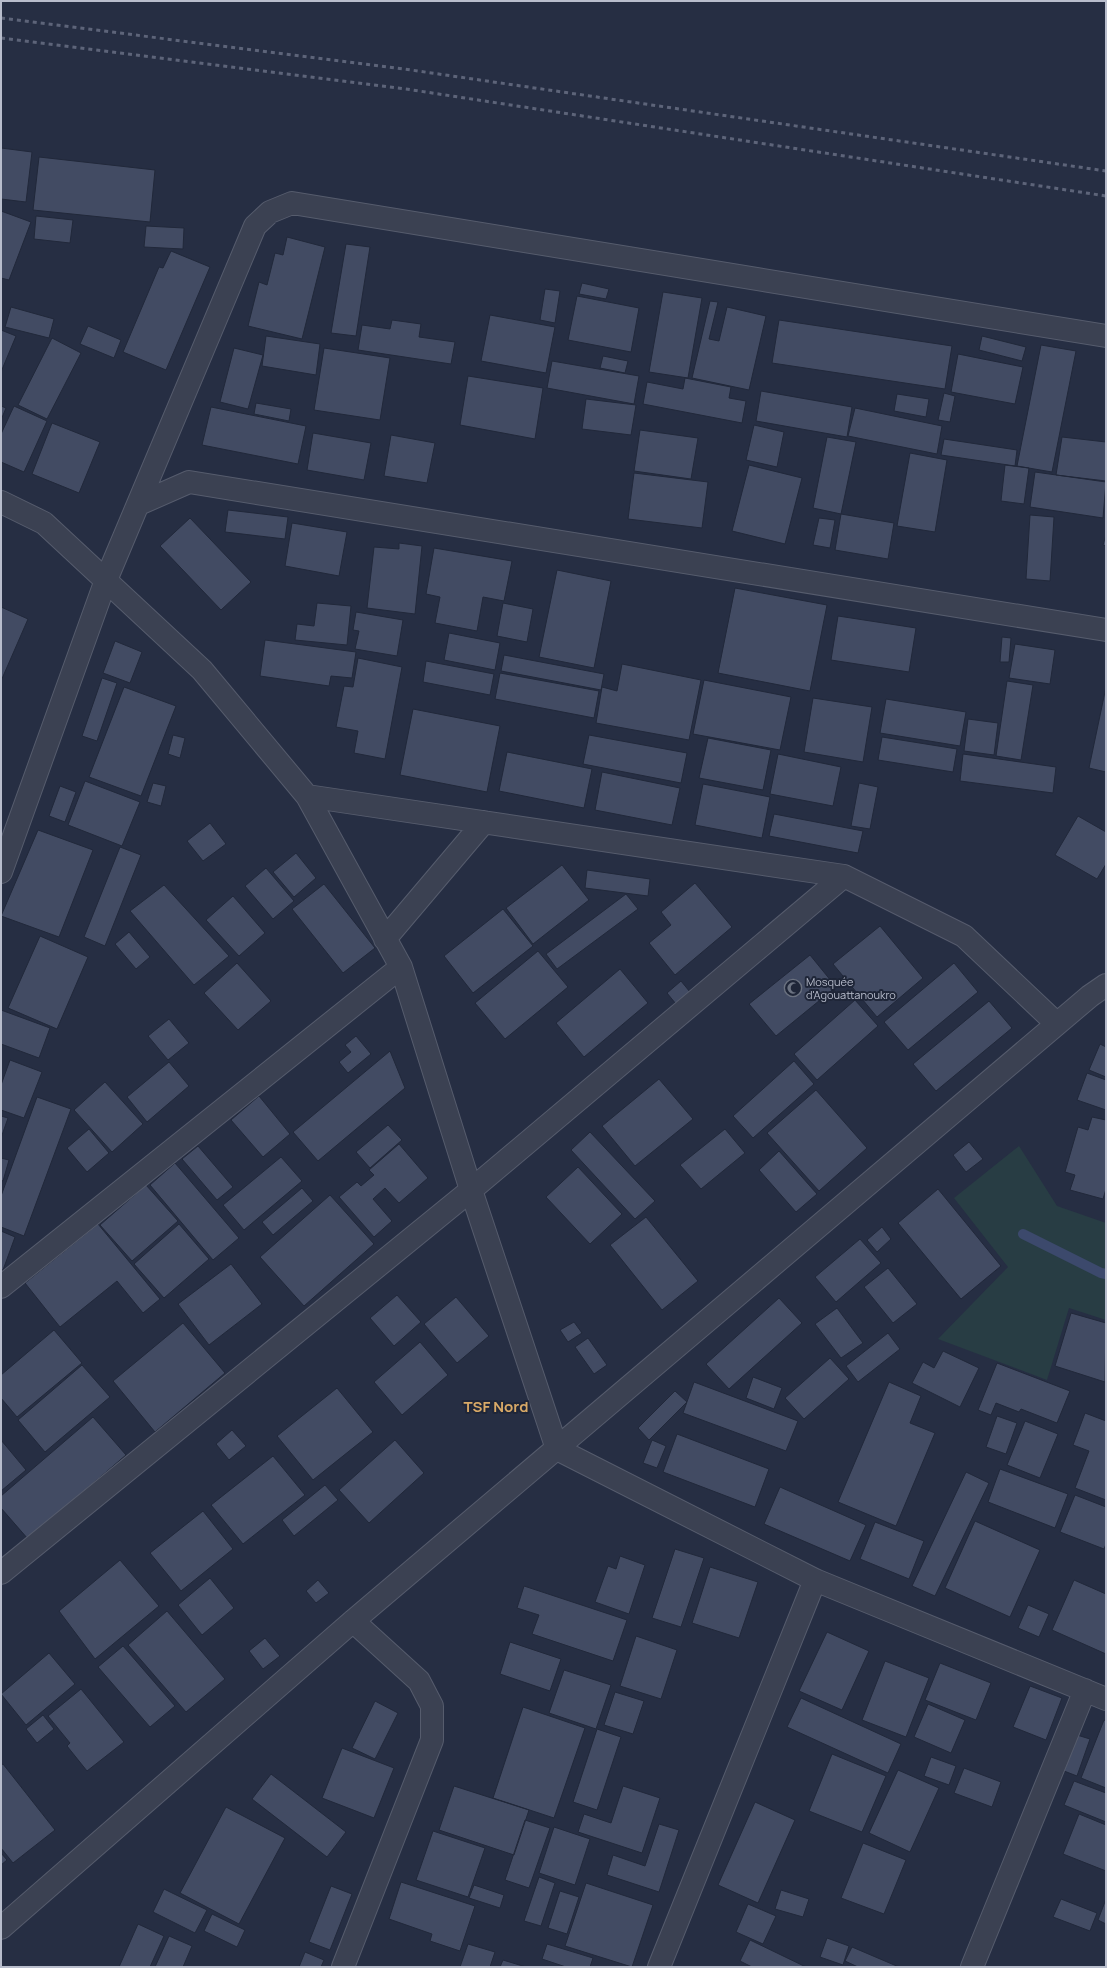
<svg xmlns="http://www.w3.org/2000/svg" width="1107" height="1968" viewBox="0 0 1107 1968" font-family="Manrope,sans-serif">
  <rect width="100%" height="100%" fill="#262e43"/>
  <path fill="#283d44" d="M 1019,1146 L 1057,1206 L 1106,1223 L 1106,1320 L 1069,1308 L 1047,1380 L 938,1339 L 1008,1267 L 954,1198 Z"/>
  <g fill="none" stroke-linecap="round" stroke-linejoin="round">
    <path stroke="#3c496c" stroke-width="10" d="M 1023,1234 L 1101,1273 L 1106,1274"/>
  </g>
  <path fill="#424b63" stroke="#21283a" d="M 1,148 L 32,152 L 26,202 L 1,199 Z
    M 39,157 L 155,170 L 150,222 L 33,210 Z
    M 1,211 L 31,222 L 9,280 L 1,278 Z
    M 36,216 L 73,220 L 70,243 L 34,239 Z
    M 146,226 L 184,228 L 183,249 L 144,247 Z
    M 287,237 L 325,247 L 302,339 L 248,326 L 259,282 L 267,285 L 275,253 L 283,255 Z
    M 346,244 L 370,247 L 356,336 L 331,333 Z
    M 171,251 L 210,267 L 166,370 L 123,352 L 159,267 L 163,268 Z
    M 582,283 L 609,289 L 606,299 L 579,294 Z
    M 545,289 L 560,291 L 555,323 L 540,320 Z
    M 663,292 L 702,298 L 688,378 L 649,372 Z
    M 577,296 L 639,308 L 631,352 L 568,340 Z
    M 710,301 L 718,302 L 709,339 L 719,341 L 727,307 L 766,316 L 749,390 L 692,378 Z
    M 11,307 L 54,319 L 49,338 L 5,327 Z
    M 490,315 L 555,327 L 546,373 L 481,361 Z
    M 392,320 L 421,324 L 419,337 L 455,342 L 451,364 L 358,350 L 362,325 L 390,329 Z
    M 779,320 L 952,346 L 945,389 L 772,363 Z
    M 88,326 L 121,340 L 114,358 L 80,344 Z
    M 1,330 L 16,336 L 1,372 Z
    M 266,336 L 320,344 L 316,375 L 262,366 Z
    M 982,336 L 1026,347 L 1022,361 L 979,350 Z
    M 52,338 L 81,353 L 47,419 L 18,405 Z
    M 1041,345 L 1076,351 L 1052,472 L 1017,466 Z
    M 234,348 L 263,355 L 248,409 L 220,402 Z
    M 324,348 L 390,358 L 380,420 L 314,410 Z
    M 958,354 L 1023,367 L 1015,404 L 951,392 Z
    M 603,356 L 628,361 L 625,373 L 600,368 Z
    M 552,361 L 639,376 L 634,404 L 547,388 Z
    M 468,376 L 543,388 L 535,439 L 460,425 Z
    M 685,378 L 731,387 L 729,398 L 746,401 L 742,423 L 643,404 L 647,382 L 683,389 Z
    M 761,391 L 852,407 L 847,437 L 756,421 Z
    M 944,393 L 955,396 L 950,422 L 938,420 Z
    M 897,394 L 929,399 L 926,417 L 894,411 Z
    M 586,399 L 636,405 L 631,435 L 582,429 Z
    M 256,403 L 291,409 L 289,421 L 254,414 Z
    M 1,406 L 6,408 L 1,420 Z
    M 14,406 L 47,421 L 24,472 L 1,462 L 1,434 Z
    M 211,407 L 306,426 L 298,464 L 202,445 Z
    M 855,408 L 942,426 L 937,454 L 848,436 Z
    M 52,423 L 100,442 L 79,493 L 32,474 Z
    M 754,425 L 784,432 L 777,467 L 746,460 Z
    M 640,430 L 698,438 L 691,479 L 634,471 Z
    M 313,433 L 371,443 L 364,480 L 307,470 Z
    M 391,435 L 435,443 L 427,483 L 384,476 Z
    M 827,437 L 856,442 L 841,514 L 813,508 Z
    M 1062,437 L 1106,442 L 1106,481 L 1056,475 Z
    M 944,439 L 1017,450 L 1015,466 L 941,455 Z
    M 910,453 L 947,460 L 935,532 L 897,526 Z
    M 749,465 L 802,478 L 785,544 L 732,531 Z
    M 1005,465 L 1029,468 L 1024,504 L 1001,501 Z
    M 1035,472 L 1106,482 L 1103,518 L 1030,507 Z
    M 634,473 L 708,482 L 702,528 L 628,519 Z
    M 228,510 L 288,517 L 285,539 L 225,532 Z
    M 841,514 L 894,523 L 888,559 L 835,550 Z
    M 1030,515 L 1054,517 L 1050,581 L 1026,579 Z
    M 190,518 L 251,582 L 221,610 L 160,546 Z
    M 819,518 L 835,520 L 830,548 L 813,545 Z
    M 292,523 L 347,532 L 339,576 L 285,566 Z
    M 1106,535 L 1106,546 L 1103,545 Z
    M 399,543 L 422,546 L 415,614 L 367,608 L 374,547 L 399,549 Z
    M 434,548 L 512,561 L 504,601 L 483,597 L 477,631 L 435,623 L 440,597 L 426,594 Z
    M 557,570 L 611,581 L 594,668 L 539,657 Z
    M 735,588 L 827,605 L 810,691 L 718,673 Z
    M 317,603 L 351,606 L 347,645 L 295,640 L 297,624 L 314,626 Z
    M 503,603 L 533,609 L 527,642 L 497,636 Z
    M 1,607 L 28,619 L 1,681 Z
    M 356,612 L 403,620 L 397,656 L 355,649 L 359,631 L 353,630 Z
    M 838,616 L 916,628 L 909,672 L 831,660 Z
    M 449,633 L 500,643 L 495,670 L 444,660 Z
    M 1002,637 L 1011,638 L 1009,662 L 1000,662 Z
    M 265,640 L 356,652 L 352,678 L 331,676 L 329,686 L 260,676 Z
    M 115,641 L 142,652 L 130,683 L 103,673 Z
    M 1015,644 L 1055,650 L 1050,684 L 1009,678 Z
    M 504,655 L 604,674 L 601,690 L 501,671 Z
    M 358,658 L 402,667 L 385,759 L 354,753 L 358,731 L 336,727 L 344,686 L 353,687 Z
    M 426,661 L 494,674 L 490,695 L 423,682 Z
    M 622,664 L 701,680 L 689,740 L 596,723 L 602,687 L 617,691 Z
    M 500,673 L 599,691 L 594,718 L 495,699 Z
    M 102,678 L 117,683 L 97,741 L 82,736 Z
    M 704,680 L 791,697 L 780,750 L 693,734 Z
    M 1007,681 L 1033,685 L 1021,760 L 996,756 Z
    M 124,687 L 176,706 L 141,796 L 89,777 Z
    M 1106,687 L 1106,772 L 1089,768 Z
    M 813,698 L 872,707 L 863,762 L 804,752 Z
    M 886,699 L 966,712 L 960,746 L 880,733 Z
    M 413,709 L 500,726 L 487,792 L 400,775 Z
    M 968,719 L 998,723 L 994,755 L 964,751 Z
    M 173,735 L 185,738 L 180,758 L 168,754 Z
    M 589,735 L 687,753 L 681,783 L 583,764 Z
    M 882,737 L 957,749 L 953,772 L 878,760 Z
    M 708,738 L 771,750 L 763,790 L 699,778 Z
    M 507,752 L 592,769 L 584,808 L 499,791 Z
    M 778,754 L 841,767 L 833,806 L 770,794 Z
    M 963,754 L 1056,767 L 1053,793 L 960,781 Z
    M 602,772 L 680,788 L 672,825 L 595,810 Z
    M 85,781 L 140,802 L 122,846 L 68,825 Z
    M 153,783 L 166,786 L 161,806 L 147,802 Z
    M 859,783 L 878,787 L 870,829 L 851,826 Z
    M 703,784 L 770,797 L 762,838 L 695,825 Z
    M 60,786 L 76,792 L 65,822 L 49,816 Z
    M 774,814 L 863,831 L 858,853 L 769,836 Z
    M 1078,816 L 1106,832 L 1106,864 L 1097,879 L 1055,855 Z
    M 210,823 L 226,844 L 203,861 L 187,841 Z
    M 38,830 L 93,850 L 59,937 L 1,916 Z
    M 120,847 L 141,855 L 105,946 L 84,937 Z
    M 296,853 L 316,878 L 294,897 L 273,872 Z
    M 562,865 L 589,900 L 533,944 L 506,908 Z
    M 266,868 L 294,901 L 273,919 L 245,886 Z
    M 587,870 L 650,879 L 648,896 L 585,888 Z
    M 695,883 L 732,927 L 675,975 L 649,943 L 671,925 L 661,912 Z
    M 324,884 L 375,948 L 343,973 L 292,909 Z
    M 164,885 L 229,956 L 194,985 L 130,911 Z
    M 626,894 L 638,909 L 557,969 L 546,954 Z
    M 233,896 L 265,933 L 239,956 L 206,920 Z
    M 503,909 L 533,946 L 473,993 L 444,956 Z
    M 880,926 L 923,978 L 877,1017 L 833,964 Z
    M 129,932 L 150,957 L 136,969 L 115,944 Z
    M 40,936 L 88,957 L 57,1029 L 8,1008 Z
    M 538,951 L 568,987 L 505,1039 L 475,1003 Z
    M 810,955 L 836,987 L 776,1036 L 749,1004 Z
    M 237,963 L 271,1001 L 238,1030 L 204,993 Z
    M 954,963 L 978,992 L 908,1050 L 884,1022 Z
    M 620,969 L 648,1003 L 584,1057 L 556,1023 Z
    M 681,981 L 690,992 L 676,1004 L 667,993 Z
    M 855,1000 L 878,1026 L 817,1080 L 794,1054 Z
    M 989,1001 L 1012,1028 L 936,1091 L 913,1064 Z
    M 1,1010 L 50,1028 L 39,1058 L 1,1044 Z
    M 169,1019 L 189,1043 L 168,1060 L 148,1036 Z
    M 356,1036 L 371,1054 L 348,1073 L 339,1062 L 351,1052 L 345,1045 Z
    M 1100,1044 L 1106,1047 L 1106,1077 L 1089,1070 Z
    M 390,1051 L 405,1088 L 318,1161 L 293,1132 Z
    M 10,1060 L 42,1072 L 24,1118 L 1,1110 L 1,1085 Z
    M 794,1061 L 814,1084 L 753,1138 L 733,1116 Z
    M 169,1062 L 189,1086 L 147,1122 L 127,1097 Z
    M 1087,1073 L 1106,1080 L 1106,1110 L 1077,1100 Z
    M 659,1079 L 693,1119 L 635,1166 L 602,1126 Z
    M 105,1082 L 143,1124 L 112,1152 L 74,1110 Z
    M 816,1090 L 867,1148 L 819,1191 L 767,1133 Z
    M 259,1096 L 290,1134 L 263,1157 L 231,1120 Z
    M 37,1097 L 71,1109 L 24,1236 L 1,1227 L 1,1196 Z
    M 1,1116 L 8,1118 L 1,1138 Z
    M 1092,1117 L 1106,1120 L 1106,1189 L 1103,1199 L 1070,1190 L 1075,1175 L 1065,1172 L 1078,1127 L 1088,1130 Z
    M 388,1125 L 402,1140 L 370,1168 L 356,1152 Z
    M 89,1129 L 109,1153 L 87,1172 L 67,1148 Z
    M 725,1129 L 745,1153 L 701,1189 L 680,1165 Z
    M 590,1132 L 655,1201 L 635,1219 L 571,1150 Z
    M 969,1142 L 983,1159 L 966,1172 L 953,1155 Z
    M 399,1144 L 428,1178 L 399,1203 L 385,1188 L 373,1199 L 392,1221 L 374,1237 L 339,1197 L 357,1182 L 361,1186 L 374,1175 L 369,1170 Z
    M 198,1146 L 233,1187 L 217,1200 L 182,1159 Z
    M 779,1151 L 817,1194 L 796,1212 L 759,1170 Z
    M 281,1157 L 302,1181 L 244,1230 L 223,1205 Z
    M 1,1158 L 9,1160 L 3,1181 L 1,1180 Z
    M 175,1163 L 239,1238 L 213,1260 L 150,1185 Z
    M 578,1167 L 622,1214 L 590,1244 L 546,1197 Z
    M 146,1185 L 178,1221 L 132,1261 L 100,1225 Z
    M 302,1188 L 313,1201 L 273,1235 L 262,1222 Z
    M 938,1189 L 1001,1266 L 961,1299 L 898,1223 Z
    M 330,1195 L 374,1244 L 304,1306 L 260,1257 Z
    M 646,1217 L 698,1281 L 662,1310 L 610,1245 Z
    M 98,1224 L 160,1299 L 143,1313 L 117,1281 L 60,1327 L 25,1283 Z
    M 179,1224 L 209,1259 L 164,1298 L 134,1264 Z
    M 882,1227 L 891,1239 L 877,1252 L 867,1240 Z
    M 1,1231 L 15,1237 L 3,1270 L 1,1270 Z
    M 860,1239 L 881,1263 L 836,1302 L 815,1277 Z
    M 231,1264 L 262,1304 L 209,1345 L 178,1304 Z
    M 888,1268 L 917,1304 L 893,1323 L 864,1287 Z
    M 397,1295 L 421,1322 L 394,1346 L 370,1318 Z
    M 456,1297 L 489,1336 L 457,1363 L 424,1324 Z
    M 779,1298 L 802,1323 L 729,1389 L 706,1364 Z
    M 837,1308 L 863,1343 L 841,1358 L 815,1324 Z
    M 1071,1313 L 1106,1323 L 1105,1382 L 1055,1366 Z
    M 574,1322 L 582,1333 L 568,1342 L 560,1330 Z
    M 183,1323 L 225,1373 L 155,1432 L 113,1381 Z
    M 54,1330 L 82,1363 L 17,1417 L 1,1398 L 1,1375 Z
    M 888,1333 L 900,1349 L 858,1382 L 846,1366 Z
    M 588,1338 L 607,1365 L 594,1374 L 575,1347 Z
    M 420,1342 L 448,1375 L 402,1415 L 374,1382 Z
    M 943,1351 L 979,1368 L 960,1407 L 912,1383 L 923,1362 L 934,1368 Z
    M 830,1358 L 849,1379 L 804,1419 L 785,1398 Z
    M 997,1363 L 1070,1391 L 1057,1423 L 1021,1409 L 1019,1412 L 996,1403 L 991,1415 L 978,1410 Z
    M 82,1365 L 110,1397 L 45,1452 L 18,1420 Z
    M 753,1377 L 782,1388 L 774,1409 L 746,1398 Z
    M 694,1382 L 798,1421 L 786,1451 L 683,1413 Z
    M 889,1382 L 921,1396 L 910,1423 L 935,1433 L 896,1526 L 838,1502 Z
    M 337,1388 L 373,1432 L 313,1480 L 277,1436 Z
    M 675,1391 L 687,1402 L 649,1440 L 638,1428 Z
    M 1085,1413 L 1106,1421 L 1106,1500 L 1075,1488 L 1089,1451 L 1073,1445 Z
    M 997,1416 L 1017,1423 L 1006,1454 L 986,1447 Z
    M 93,1417 L 126,1455 L 28,1539 L 1,1508 L 1,1496 Z
    M 1025,1421 L 1058,1434 L 1040,1478 L 1007,1465 Z
    M 232,1430 L 246,1446 L 229,1460 L 216,1444 Z
    M 677,1434 L 769,1469 L 755,1507 L 663,1472 Z
    M 1,1440 L 26,1470 L 1,1491 Z
    M 395,1440 L 424,1473 L 369,1523 L 339,1490 Z
    M 652,1440 L 666,1446 L 657,1468 L 643,1463 Z
    M 273,1456 L 305,1495 L 243,1544 L 211,1505 Z
    M 1000,1469 L 1068,1494 L 1055,1528 L 988,1502 Z
    M 966,1472 L 989,1483 L 935,1596 L 912,1586 Z
    M 325,1485 L 338,1500 L 294,1536 L 282,1520 Z
    M 780,1487 L 866,1525 L 850,1561 L 764,1524 Z
    M 1075,1495 L 1106,1507 L 1106,1544 L 1104,1549 L 1060,1532 Z
    M 203,1511 L 233,1549 L 181,1591 L 150,1553 Z
    M 975,1521 L 1040,1550 L 1010,1617 L 945,1588 Z
    M 875,1522 L 924,1541 L 909,1579 L 860,1559 Z
    M 675,1549 L 704,1558 L 681,1627 L 652,1618 Z
    M 620,1556 L 645,1565 L 629,1614 L 595,1602 L 608,1566 L 616,1569 Z
    M 120,1560 L 159,1606 L 95,1659 L 59,1611 Z
    M 710,1567 L 758,1582 L 739,1638 L 692,1623 Z
    M 210,1578 L 234,1608 L 202,1635 L 178,1605 Z
    M 318,1580 L 329,1593 L 316,1603 L 306,1591 Z
    M 1074,1580 L 1106,1594 L 1106,1654 L 1052,1630 Z
    M 524,1586 L 627,1620 L 613,1661 L 532,1634 L 539,1615 L 517,1608 Z
    M 1028,1605 L 1049,1614 L 1039,1637 L 1018,1628 Z
    M 167,1611 L 225,1679 L 186,1712 L 128,1645 Z
    M 827,1632 L 869,1651 L 842,1710 L 799,1691 Z
    M 636,1636 L 677,1650 L 661,1699 L 620,1686 Z
    M 265,1638 L 280,1656 L 263,1669 L 249,1651 Z
    M 510,1642 L 561,1659 L 550,1691 L 500,1674 Z
    M 123,1646 L 175,1706 L 150,1727 L 98,1667 Z
    M 49,1653 L 75,1684 L 26,1725 L 1,1694 Z
    M 885,1661 L 929,1678 L 906,1737 L 862,1720 Z
    M 940,1663 L 991,1683 L 976,1720 L 925,1700 Z
    M 564,1670 L 611,1685 L 596,1729 L 549,1713 Z
    M 1030,1686 L 1062,1698 L 1046,1740 L 1013,1727 Z
    M 81,1689 L 124,1742 L 87,1771 L 67,1746 L 70,1743 L 48,1716 Z
    M 615,1692 L 644,1701 L 633,1734 L 604,1725 Z
    M 801,1698 L 901,1744 L 888,1773 L 787,1727 Z
    M 375,1701 L 398,1713 L 375,1759 L 352,1748 Z
    M 928,1704 L 965,1720 L 951,1753 L 914,1737 Z
    M 523,1707 L 585,1728 L 554,1818 L 493,1798 Z
    M 43,1715 L 54,1729 L 37,1743 L 26,1729 Z
    M 1104,1720 L 1106,1721 L 1106,1788 L 1081,1778 Z
    M 597,1729 L 621,1737 L 597,1810 L 573,1802 Z
    M 1077,1735 L 1090,1739 L 1077,1776 L 1064,1771 Z
    M 342,1748 L 394,1768 L 374,1818 L 322,1798 Z
    M 832,1754 L 886,1776 L 862,1832 L 809,1811 Z
    M 931,1757 L 956,1766 L 949,1785 L 924,1776 Z
    M 3,1764 L 55,1830 L 13,1863 L 1,1848 L 1,1765 Z
    M 964,1768 L 1001,1782 L 992,1807 L 954,1793 Z
    M 898,1770 L 939,1788 L 910,1852 L 869,1833 Z
    M 271,1774 L 346,1832 L 327,1857 L 252,1799 Z
    M 1074,1781 L 1106,1793 L 1106,1822 L 1064,1805 Z
    M 454,1786 L 529,1810 L 514,1855 L 439,1830 Z
    M 623,1786 L 660,1798 L 642,1853 L 578,1832 L 584,1814 L 611,1823 Z
    M 755,1802 L 795,1820 L 758,1903 L 718,1885 Z
    M 226,1807 L 285,1838 L 239,1924 L 180,1893 Z
    M 1079,1814 L 1106,1825 L 1106,1871 L 1063,1854 Z
    M 525,1820 L 550,1828 L 529,1888 L 505,1880 Z
    M 659,1824 L 679,1830 L 659,1892 L 607,1875 L 613,1855 L 645,1866 Z
    M 554,1827 L 590,1839 L 575,1885 L 539,1873 Z
    M 433,1831 L 485,1848 L 468,1897 L 416,1880 Z
    M 863,1843 L 906,1860 L 884,1914 L 841,1898 Z
    M 1,1853 L 7,1860 L 1,1865 Z
    M 539,1877 L 555,1883 L 541,1926 L 524,1921 Z
    M 401,1882 L 475,1906 L 460,1951 L 430,1941 L 432,1934 L 389,1919 Z
    M 586,1883 L 653,1905 L 632,1967 L 565,1946 Z
    M 474,1885 L 504,1895 L 500,1908 L 469,1898 Z
    M 331,1886 L 352,1894 L 330,1950 L 309,1942 Z
    M 164,1889 L 207,1910 L 195,1933 L 153,1912 Z
    M 781,1890 L 809,1899 L 803,1917 L 775,1909 Z
    M 560,1891 L 579,1897 L 567,1934 L 548,1928 Z
    M 1061,1899 L 1097,1913 L 1090,1931 L 1053,1917 Z
    M 1106,1899 L 1106,1924 L 1098,1920 Z
    M 748,1904 L 776,1916 L 763,1944 L 736,1932 Z
    M 212,1914 L 245,1930 L 237,1947 L 204,1931 Z
    M 138,1924 L 164,1936 L 150,1967 L 119,1967 Z
    M 169,1936 L 192,1946 L 183,1967 L 155,1967 Z
    M 827,1938 L 849,1946 L 843,1965 L 820,1957 Z
    M 750,1940 L 806,1967 L 752,1967 L 740,1961 Z
    M 468,1944 L 495,1952 L 490,1967 L 460,1967 Z
    M 547,1944 L 593,1958 L 590,1967 L 566,1967 L 542,1959 Z
    M 852,1947 L 899,1967 L 858,1967 L 845,1961 Z
    M 305,1952 L 324,1960 L 321,1967 L 299,1967 Z
    M 503,1960 L 526,1967 L 500,1967 Z"/>
  <g fill="none" stroke-linecap="round" stroke-linejoin="round">
    <defs>
      <path id="minor" d="M 1,502 L 44,523 L 202,670 L 307,796 L 401,967 L 471,1190 L 557,1449 L 815,1580 L 1106,1699
        M 139,504 L 189,482 L 1106,630
        M 307,796 L 844,876 L 964,936 L 1057,1024
        M 1,872 L 106,580 L 255,226 L 270,212 L 292,203 L 1106,336
        M 385,939 L 484,822
        M 1,1287 L 401,967
        M 1,1573 L 471,1190 L 844,876
        M 1,1928 L 353,1621 L 1090,996 L 1106,985
        M 343,1967 L 432,1740 L 432,1706 L 419,1681 L 353,1621
        M 659,1967 L 815,1580
        M 972,1967 L 1085,1690"/>
    </defs>
    <use href="#minor" stroke="#565c6d" stroke-width="24"/>
    <use href="#minor" stroke="#3b4152" stroke-width="22"/>
    <path stroke="#5d6479" stroke-width="3" stroke-dasharray="4 4" stroke-linecap="butt" d="M 1,18 L 411,70 L 1106,171
      M 1,38 L 406,89 L 1106,196"/>
  </g>
  <defs>
    <symbol id="mosque-ring" viewBox="-11 -11 22 22"><circle r="9.5" fill="#1f2638" stroke="#6b7280" stroke-width="1.5"/><path d="M3.5-4.9A6 6 0 1 0 3.5 4.9A5 5 0 1 1 3.5-4.9Z" fill="#6b7280"/></symbol>
  </defs>
  <g fill-rule="evenodd">
    <use href="#mosque-ring" x="783" y="978" width="20" height="20"/>
  </g>
  <g text-anchor="middle" stroke-width="4" stroke-linejoin="round" paint-order="stroke">
    <g font-size="11" fill="#b8bdcc" stroke="#1f2638" text-anchor="start">
      <text x="806" y="986">Mosquée<tspan x="806" dy="13">d'Agouattanoukro</tspan></text>
    </g>
    <g font-size="15" font-weight="bold" fill="#d8a967" stroke="#1f2638">
      <text x="496" y="1412">TSF Nord</text>
    </g>
  </g>
  <rect width="1107" height="1968" fill="none" stroke="#b8bdcc" stroke-width="4"/>
</svg>
